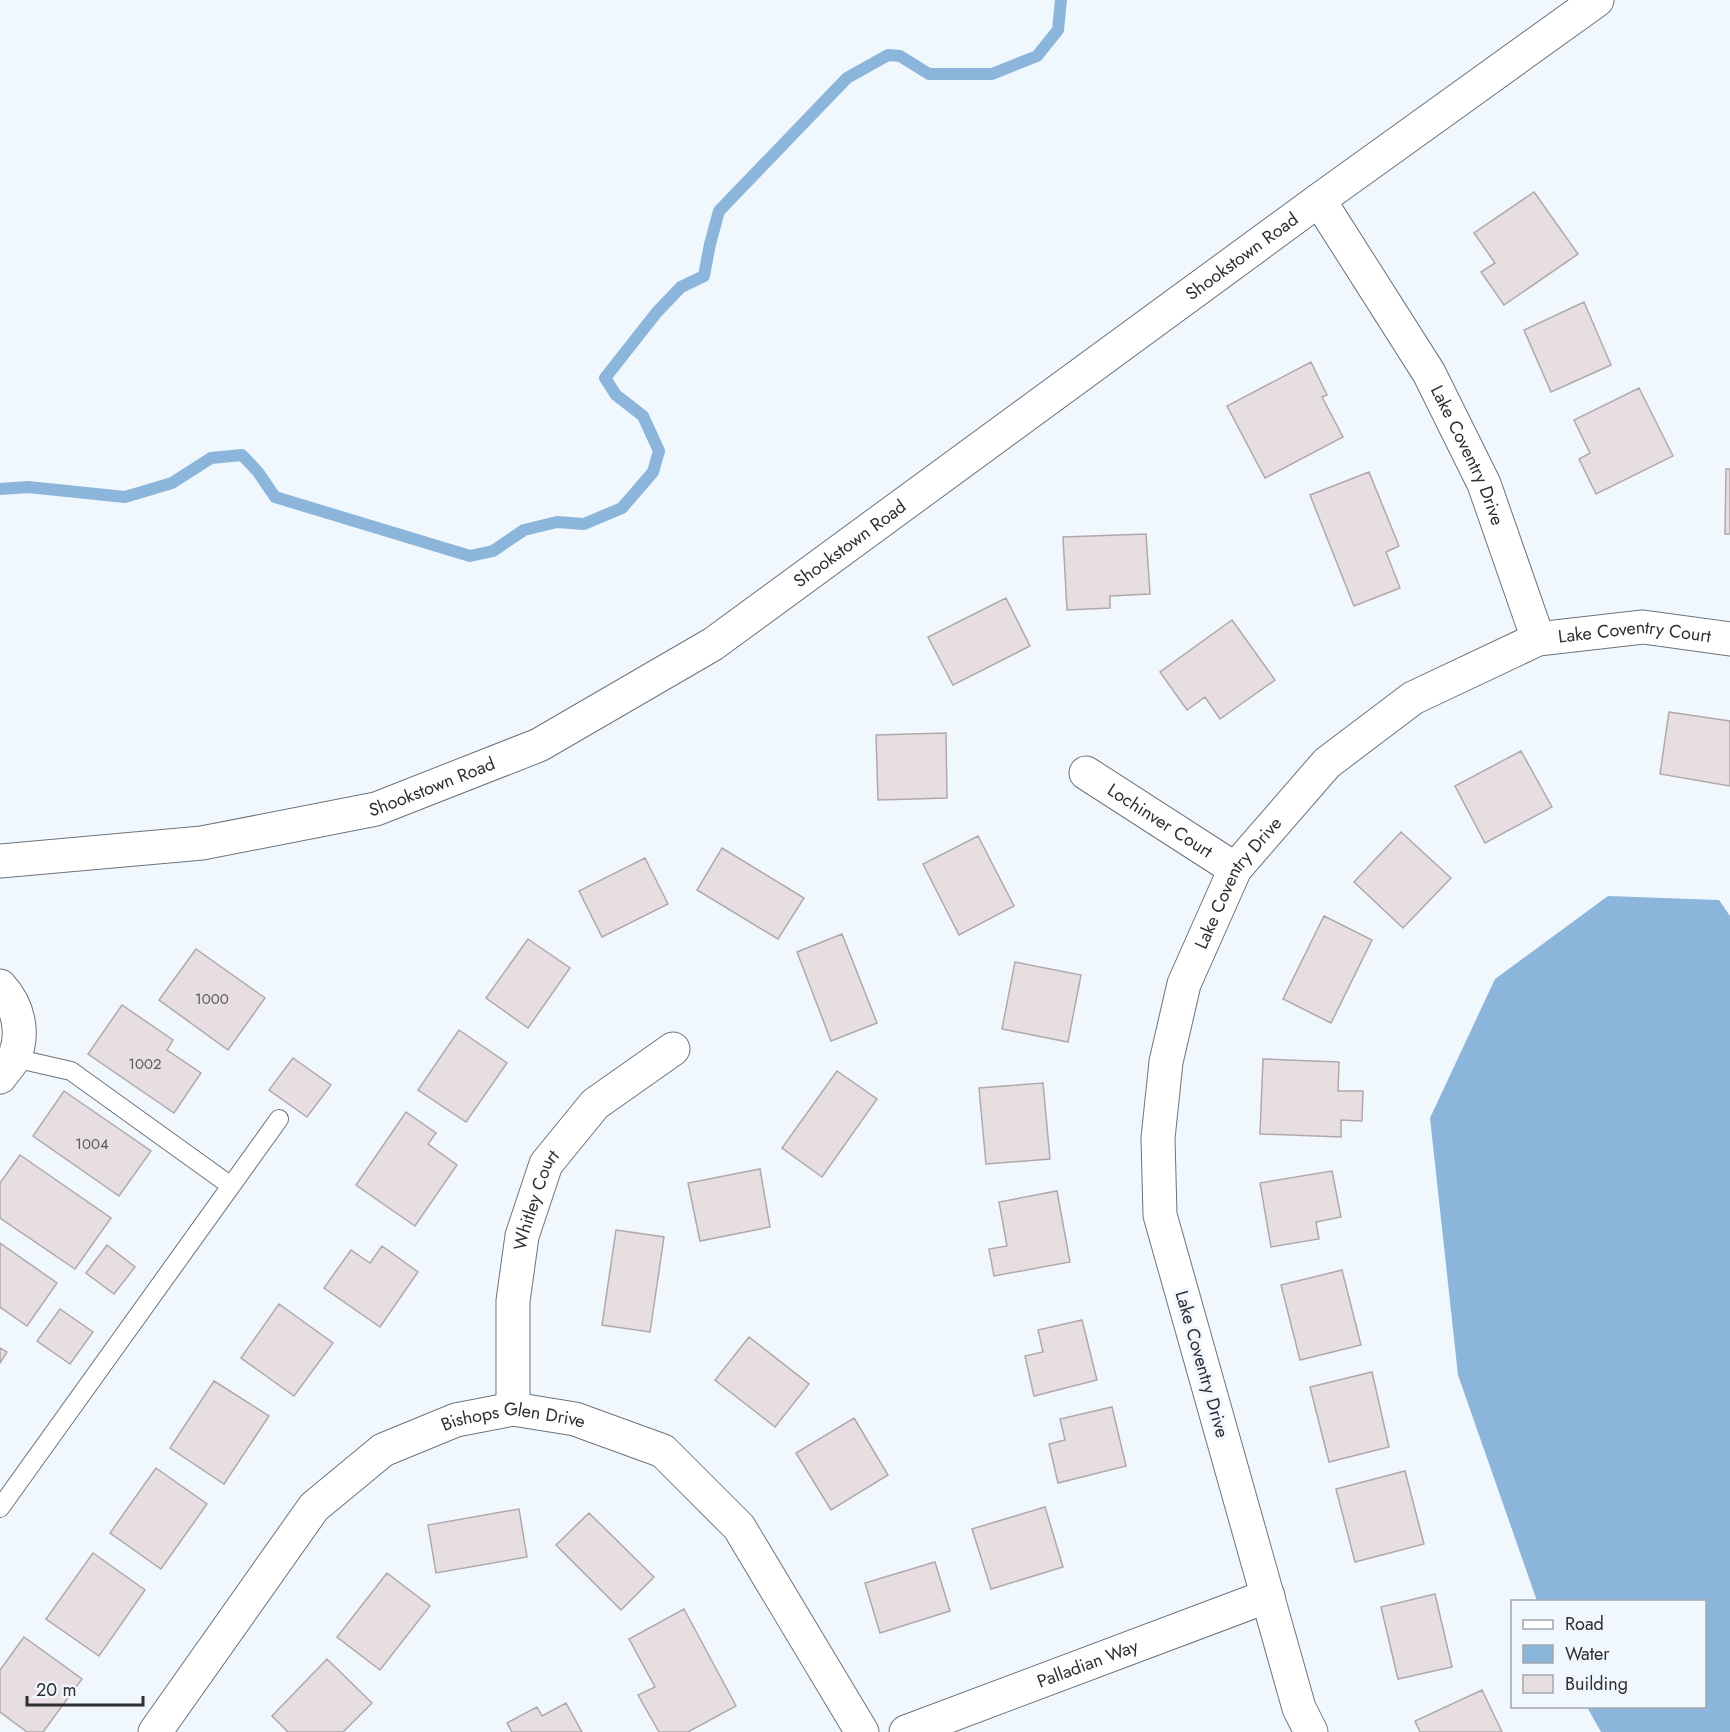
<svg xmlns="http://www.w3.org/2000/svg" width="1730" height="1732" viewBox="0 0 1730 1732" font-family="Jost,sans-serif">
  <rect width="100%" height="100%" fill="#f0f7fd"/>
  <path fill="#8cb5dc" d="M 1608,896 L 1719,900 L 1730,916 L 1730,1732 L 1601,1732 L 1587,1707 L 1704,1706 L 1704,1602 L 1537,1601 L 1458,1375 L 1430,1118 L 1495,979 Z"/>
  <g fill="none" stroke-linecap="round" stroke-linejoin="round">
    <path stroke="#8cb5dc" stroke-width="12" d="M 0,489 L 28,487 L 125,497 L 172,483 L 211,458 L 242,455 L 258,472 L 275,497 L 470,556 L 493,551 L 524,530 L 557,522 L 584,524 L 622,508 L 653,472 L 659,451 L 643,416 L 616,395 L 605,378 L 657,312 L 681,287 L 704,276 L 710,244 L 719,211 L 847,78 L 888,55 L 900,56 L 929,74 L 992,74 L 1037,56 L 1058,30 L 1061,0"/>
  </g>
  <path fill="#e7dee2" stroke="#b1a8ac" stroke-width="1.5" d="M 1534,192 L 1578,254 L 1504,305 L 1481,272 L 1495,263 L 1474,233 Z
    M 1584,302 L 1611,365 L 1551,392 L 1524,330 Z
    M 1311,362 L 1327,395 L 1322,397 L 1343,437 L 1265,478 L 1227,406 Z
    M 1639,388 L 1673,456 L 1596,494 L 1579,459 L 1590,453 L 1574,420 Z
    M 1726,469 L 1730,469 L 1730,534 L 1725,534 Z
    M 1369,472 L 1399,546 L 1386,552 L 1400,588 L 1354,606 L 1310,495 Z
    M 1146,534 L 1150,594 L 1110,596 L 1110,608 L 1067,610 L 1063,537 Z
    M 1006,598 L 1030,646 L 953,685 L 928,637 Z
    M 1232,620 L 1275,680 L 1220,719 L 1205,697 L 1187,710 L 1160,672 Z
    M 1669,712 L 1730,721 L 1730,786 L 1660,774 Z
    M 946,733 L 947,798 L 878,800 L 876,735 Z
    M 1521,751 L 1552,807 L 1485,843 L 1455,786 Z
    M 1401,832 L 1451,878 L 1403,928 L 1354,882 Z
    M 978,836 L 1014,906 L 959,935 L 923,864 Z
    M 722,848 L 804,898 L 778,939 L 697,890 Z
    M 645,858 L 668,904 L 602,937 L 579,891 Z
    M 1324,916 L 1372,940 L 1331,1023 L 1283,999 Z
    M 842,934 L 877,1023 L 831,1041 L 797,952 Z
    M 528,939 L 570,968 L 528,1028 L 486,998 Z
    M 196,949 L 265,998 L 228,1050 L 159,1000 Z
    M 1015,962 L 1081,975 L 1068,1042 L 1002,1029 Z
    M 122,1005 L 173,1040 L 167,1050 L 201,1073 L 174,1113 L 88,1054 Z
    M 459,1030 L 507,1063 L 466,1122 L 418,1090 Z
    M 293,1058 L 331,1085 L 307,1117 L 269,1090 Z
    M 1263,1059 L 1339,1062 L 1338,1091 L 1363,1091 L 1362,1121 L 1341,1120 L 1341,1137 L 1260,1134 Z
    M 837,1071 L 877,1099 L 822,1177 L 782,1148 Z
    M 1043,1083 L 1050,1159 L 986,1164 L 979,1088 Z
    M 64,1091 L 151,1151 L 119,1196 L 33,1136 Z
    M 406,1112 L 436,1133 L 428,1144 L 457,1165 L 415,1226 L 356,1185 Z
    M 20,1155 L 111,1218 L 75,1269 L 0,1218 L 0,1183 Z
    M 760,1169 L 770,1227 L 700,1241 L 688,1183 Z
    M 1332,1171 L 1341,1217 L 1316,1222 L 1319,1239 L 1271,1247 L 1260,1183 Z
    M 1057,1191 L 1070,1262 L 994,1276 L 989,1249 L 1007,1246 L 999,1202 Z
    M 616,1230 L 664,1237 L 650,1332 L 602,1325 Z
    M 0,1243 L 57,1283 L 27,1326 L 0,1307 Z
    M 107,1245 L 135,1267 L 114,1294 L 86,1273 Z
    M 382,1246 L 418,1272 L 380,1327 L 324,1288 L 351,1250 L 370,1263 Z
    M 1342,1270 L 1361,1345 L 1300,1360 L 1281,1285 Z
    M 279,1304 L 333,1343 L 294,1396 L 241,1358 Z
    M 60,1309 L 93,1332 L 70,1364 L 37,1341 Z
    M 1082,1320 L 1097,1380 L 1034,1396 L 1025,1356 L 1043,1352 L 1038,1330 Z
    M 749,1337 L 809,1384 L 775,1427 L 715,1380 Z
    M 0,1348 L 7,1352 L 0,1363 Z
    M 1372,1372 L 1389,1447 L 1329,1462 L 1310,1387 Z
    M 214,1381 L 269,1416 L 224,1484 L 170,1448 Z
    M 1112,1407 L 1126,1466 L 1058,1483 L 1049,1444 L 1065,1440 L 1060,1419 Z
    M 854,1418 L 888,1475 L 831,1510 L 796,1453 Z
    M 156,1468 L 207,1504 L 161,1569 L 110,1533 Z
    M 1405,1471 L 1424,1544 L 1355,1562 L 1336,1489 Z
    M 1045,1507 L 1063,1567 L 991,1589 L 972,1529 Z
    M 519,1509 L 527,1557 L 436,1573 L 428,1525 Z
    M 589,1513 L 654,1577 L 621,1610 L 556,1545 Z
    M 93,1553 L 145,1590 L 99,1656 L 46,1619 Z
    M 935,1562 L 950,1611 L 880,1633 L 865,1583 Z
    M 387,1573 L 430,1606 L 380,1670 L 337,1637 Z
    M 1435,1594 L 1452,1667 L 1398,1679 L 1381,1607 Z
    M 684,1609 L 736,1706 L 688,1732 L 659,1732 L 638,1695 L 655,1687 L 629,1639 Z
    M 24,1637 L 82,1679 L 43,1732 L 27,1732 L 0,1712 L 0,1670 Z
    M 327,1659 L 372,1703 L 343,1732 L 288,1732 L 272,1716 Z
    M 1482,1690 L 1502,1732 L 1420,1732 L 1415,1721 Z
    M 566,1703 L 582,1732 L 512,1732 L 507,1723 L 537,1707 L 542,1716 Z"/>
  <g fill="none" stroke-linecap="round" stroke-linejoin="round">
    <defs>
      <path id="service" d="M 14,1058 L 71,1071 L 231,1186
        M 0,1508 L 279,1119"/>
      <g id="minor">
        <path id="s1" d="M 1319,200 L 1429,373 L 1484,484 L 1538,639"/>
        <path id="s2" d="M 1086,773 L 1235,869"/>
        <path d="M 0,986 C 18,1005 25,1033 14,1058 C 11,1064 4,1071 0,1077"/>
        <path id="s3" d="M 513,1409 L 513,1301 L 522,1236 L 546,1164 L 595,1104 L 673,1049"/>
        <path id="s4" d="M 155,1732 L 314,1507 L 383,1450 L 456,1420 L 513,1409 L 575,1419 L 663,1451 L 739,1527 L 862,1732"/>
        <path id="s5" d="M 906,1732 L 1268,1596"/>
        <path id="s6" d="M 1311,1732 L 1299,1708 L 1160,1215 L 1158,1138 L 1166,1062 L 1184,984 L 1235,869 L 1327,763 L 1413,698 L 1538,639 L 1643,627 L 1730,639"/>
      </g>
      <g id="tertiary">
        <path id="s7" d="M 0,861 L 202,843 L 376,809 L 539,745 L 713,644 L 1319,200 L 1597,0"/>
      </g>
    </defs>
    <use href="#service" stroke="#6e747a" stroke-width="20"/>
    <use href="#minor" stroke="#6e747a" stroke-width="35"/>
    <use href="#tertiary" stroke="#6e747a" stroke-width="35"/>
    <use href="#service" stroke="#fff" stroke-width="18"/>
    <use href="#minor" stroke="#fff" stroke-width="33"/>
    <use href="#tertiary" stroke="#fff" stroke-width="33"/>
  </g>
  <g text-anchor="middle" stroke-width="6" stroke-linejoin="round" paint-order="stroke">
    <g font-size="15" fill="#5c5b5e">
      <text x="212" y="1004">1000</text>
      <text x="145" y="1069">1002</text>
      <text x="92" y="1149">1004</text>
    </g>
    <g font-size="18" fill="#2d2f32" stroke="#f0f7fd">
      <text dy="6" stroke="none"><textPath href="#s7" startOffset="1412">Shookstown Road</textPath></text>
      <text dy="6" stroke="none"><textPath href="#s1" startOffset="296">Lake Coventry Drive</textPath></text>
      <text dy="6" stroke="none"><textPath href="#s7" startOffset="926">Shookstown Road</textPath></text>
      <text dy="6" stroke="none"><textPath href="#s6" startOffset="1382">Lake Coventry Court</textPath></text>
      <text dy="6" stroke="none"><textPath href="#s7" startOffset="440">Shookstown Road</textPath></text>
      <text dy="6" stroke="none"><textPath href="#s2" startOffset="88">Lochinver Court</textPath></text>
      <text dy="6" stroke="none"><textPath href="#s6" startOffset="888">Lake Coventry Drive</textPath></text>
      <text dy="6" stroke="none"><textPath href="#s3" startOffset="212">Whitley Court</textPath></text>
      <text transform="translate(1202 1364) rotate(74)" y="6">Lake Coventry Drive</text>
      <text dy="6" stroke="none"><textPath href="#s4" startOffset="502">Bishops Glen Drive</textPath></text>
      <text dy="6" stroke="none"><textPath href="#s5" startOffset="194">Palladian Way</textPath></text>
    </g>
  </g>
  <rect x="1511" y="1600" width="195" height="108" fill="#f0f7fd" stroke="#a2a7ac" stroke-width="1.5"/>
  <rect x="1523" y="1620" width="30" height="9" fill="#ffffff" stroke="#a2a7ac" stroke-width="1.5"/>
  <text x="1565" y="1630" font-size="18" fill="#2d2f32">Road</text>
  <rect x="1523" y="1645" width="30" height="18" fill="#8cb5dc" stroke="#a2a7ac" stroke-width="1.5"/>
  <text x="1565" y="1660" font-size="18" fill="#2d2f32">Water</text>
  <rect x="1523" y="1675" width="30" height="18" fill="#e7dee2" stroke="#a2a7ac" stroke-width="1.5"/>
  <text x="1565" y="1690" font-size="18" fill="#2d2f32">Building</text>
  <path d="M27 1696v9h116v-9" fill="none" stroke="#2d2f32" stroke-width="3"/>
  <text x="36" y="1696" font-size="18" fill="#2d2f32" stroke="#f0f7fd" stroke-width="4.5" paint-order="stroke">20 m</text>
</svg>
